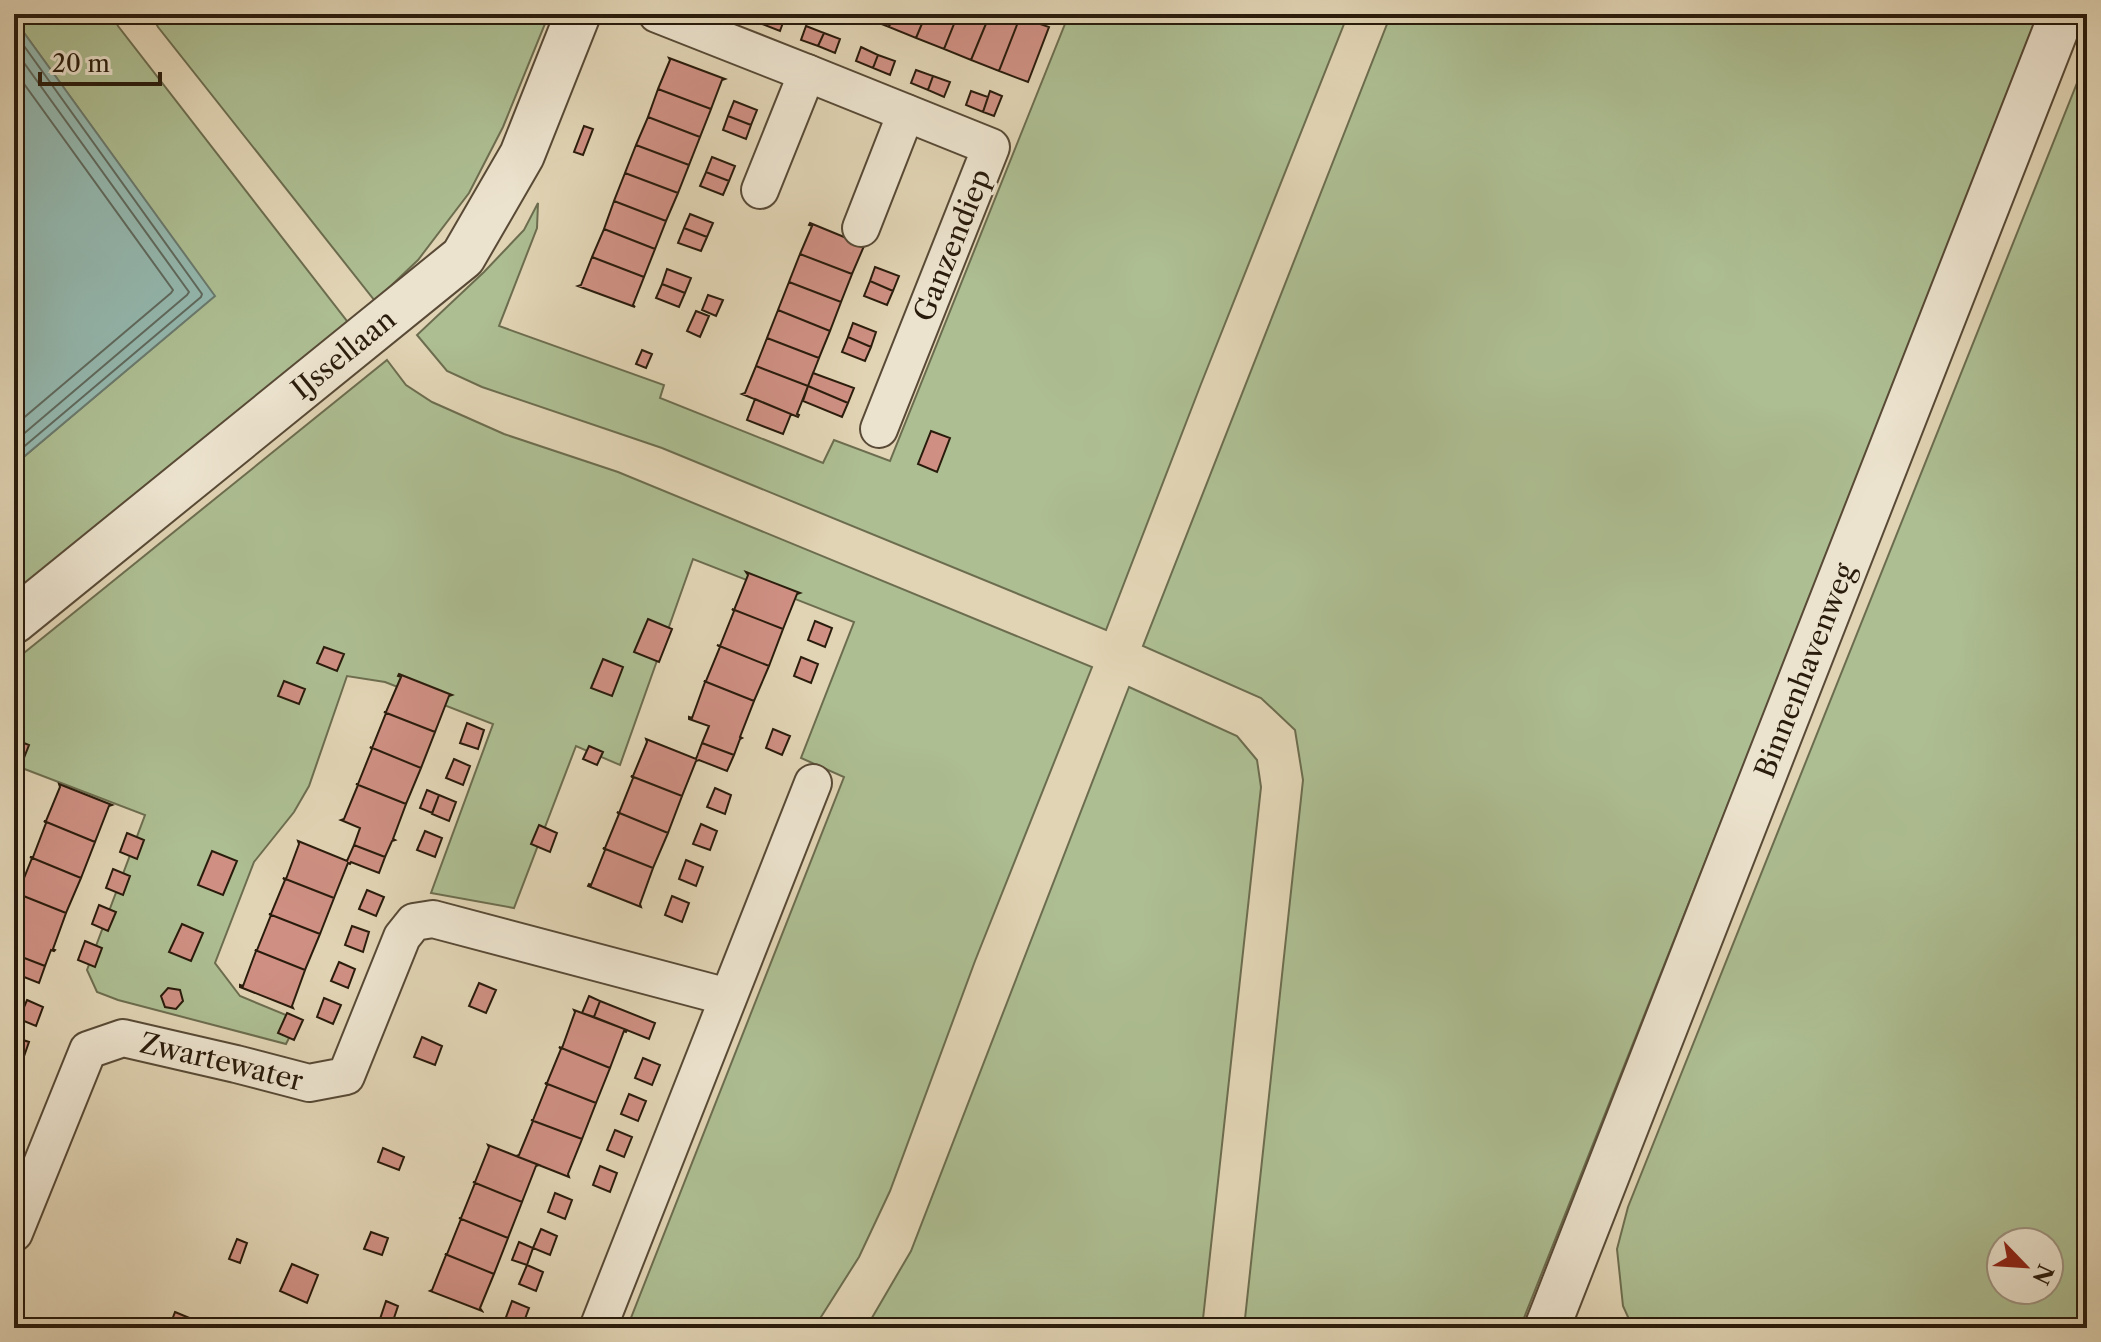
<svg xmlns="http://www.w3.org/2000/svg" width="2101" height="1342" viewBox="0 0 2101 1342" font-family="'Libre Caslon Text',serif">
  <rect width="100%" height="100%" fill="#e1d4b4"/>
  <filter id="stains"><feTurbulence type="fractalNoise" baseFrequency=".0025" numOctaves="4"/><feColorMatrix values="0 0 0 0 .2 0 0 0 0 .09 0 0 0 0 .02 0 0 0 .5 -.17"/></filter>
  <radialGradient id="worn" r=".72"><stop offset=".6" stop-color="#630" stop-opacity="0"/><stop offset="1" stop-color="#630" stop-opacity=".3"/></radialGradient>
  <path fill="#adbe92" stroke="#6c6d4f" stroke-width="2" fill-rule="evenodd" d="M 14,14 L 112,14 L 118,26 L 350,325 L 334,340 L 14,592 L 14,465 L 214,296 L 14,19 Z
    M 151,14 L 549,14 L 503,127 L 469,193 L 418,260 L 375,301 L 158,27 Z
    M 1069,14 L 1348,14 L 1201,384 L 1106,630 L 662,448 L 482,387 L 447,371 L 417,335 L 484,272 L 524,230 L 538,203 L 537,228 L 499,326 L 664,385 L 660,398 L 823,463 L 834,440 L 890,461 Z
    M 1391,14 L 2038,14 L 1746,759 L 1520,1328 L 1244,1328 L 1303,780 L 1295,730 L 1261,698 L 1143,646 Z
    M 2087,58 L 2087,1328 L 1633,1328 L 1623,1306 L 1617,1249 L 1628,1207 ZM 2001,1242 L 2049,1242 L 2049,1290 L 2001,1290 Z
    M 387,360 L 406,385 L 432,402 L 504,434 L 618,472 L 1092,667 L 975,961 L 890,1191 L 859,1257 L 814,1328 L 627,1328 L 844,777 L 801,758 L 854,622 L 693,559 L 620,765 L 576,746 L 514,908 L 431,893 L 493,724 L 385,682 L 347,676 L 309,786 L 294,812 L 254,862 L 215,963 L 240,996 L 298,1020 L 286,1044 L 118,1000 L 97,992 L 87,970 L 145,815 L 14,765 L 14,661 Z
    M 1129,687 L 1237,736 L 1257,760 L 1261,787 L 1202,1328 L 866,1328 L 911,1251 Z"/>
  <path fill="#94b8af" stroke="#6a7a6e" stroke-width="2" d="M 14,19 L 215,296 L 14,465 Z"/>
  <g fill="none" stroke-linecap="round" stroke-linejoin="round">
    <path stroke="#5f6a5e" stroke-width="2" d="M 14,32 L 202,294 L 201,297 L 14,455
      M 14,49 L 189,292 L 187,295 L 14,442
      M 14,70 L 173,290 L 171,293 L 14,426"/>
  </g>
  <path fill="#cf9083" stroke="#2a1c0c" stroke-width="2" d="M 767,14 L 776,14 L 785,17 L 780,31 L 762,24 Z
    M 862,14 L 894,14 L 889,27 L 861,16 Z
    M 894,14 L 926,14 L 916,38 L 889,27 Z
    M 926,14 L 958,14 L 944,49 L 916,38 Z
    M 958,14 L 990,14 L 971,60 L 944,49 Z
    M 990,14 L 1014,14 L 1020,17 L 999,71 L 971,60 Z
    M 1020,17 L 1049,27 L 1028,82 L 999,71 Z
    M 806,26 L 824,33 L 818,46 L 801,40 Z
    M 824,33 L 840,39 L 835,53 L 818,46 Z
    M 861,47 L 878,55 L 873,68 L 856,61 Z
    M 878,55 L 895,61 L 890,75 L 873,68 Z
    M 669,58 L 725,79 L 722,80 L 711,109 L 658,89 L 670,60 Z
    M 916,70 L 933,76 L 928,90 L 911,83 Z
    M 933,76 L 950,82 L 944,97 L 928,90 Z
    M 658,89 L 711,109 L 700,137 L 648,117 Z
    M 971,91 L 988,97 L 983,112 L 966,105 Z
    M 990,91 L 1002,96 L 994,116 L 983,112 Z
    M 734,101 L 757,110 L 751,125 L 728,116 Z
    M 728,116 L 751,125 L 746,139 L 723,130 Z
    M 648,117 L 700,137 L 689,165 L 636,145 Z
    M 584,126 L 593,129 L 583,155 L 574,152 Z
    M 636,145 L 689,165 L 678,193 L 625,173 Z
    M 712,157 L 735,166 L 729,181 L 706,172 Z
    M 706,172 L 729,181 L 723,195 L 700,186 Z
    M 625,173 L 678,193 L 666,221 L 614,201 Z
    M 614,201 L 666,221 L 655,249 L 604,229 Z
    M 690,214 L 713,223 L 707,237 L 684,228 Z
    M 810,223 L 866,246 L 864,246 L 852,274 L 800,254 L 812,226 L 809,225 Z
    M 684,228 L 707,237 L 701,251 L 678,243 Z
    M 604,229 L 655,249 L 644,277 L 592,257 Z
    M 800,254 L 852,274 L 841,302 L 789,282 Z
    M 592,257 L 644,277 L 633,305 L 635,307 L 578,286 L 581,285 Z
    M 875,267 L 899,276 L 893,291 L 870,281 Z
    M 667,269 L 691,278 L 685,293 L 662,284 Z
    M 870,281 L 893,291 L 887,305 L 864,296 Z
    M 789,282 L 841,302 L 830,331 L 778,310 Z
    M 662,284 L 685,293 L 679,307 L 656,298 Z
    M 708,295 L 723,300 L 716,316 L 702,310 Z
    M 778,310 L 830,331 L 819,358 L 767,338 Z
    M 696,311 L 709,316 L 700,337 L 687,331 Z
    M 853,323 L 876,332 L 871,347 L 848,337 Z
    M 848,337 L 871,347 L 865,361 L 842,352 Z
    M 767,338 L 819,358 L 808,386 L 756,366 Z
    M 642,350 L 652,354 L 646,368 L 636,364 Z
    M 756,366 L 808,386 L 797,414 L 799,415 L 798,417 L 742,394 L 745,393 Z
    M 813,373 L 854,388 L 848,403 L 808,386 Z
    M 808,386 L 848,403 L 842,417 L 803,401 Z
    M 755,399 L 791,414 L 783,434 L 747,420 Z
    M 931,431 L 950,438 L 937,472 L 918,464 Z
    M 746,572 L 800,593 L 797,594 L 783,629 L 732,609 L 734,610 L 748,575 Z
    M 732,609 L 783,629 L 769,666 L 717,645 L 720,646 L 734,611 Z
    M 648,619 L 672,629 L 659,662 L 634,652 Z
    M 815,621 L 832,628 L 825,647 L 808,640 Z
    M 717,645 L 769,666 L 754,701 L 704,681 L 706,681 L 720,647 Z
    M 324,647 L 344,654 L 337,671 L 317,663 Z
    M 801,657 L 818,664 L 811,683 L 794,676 Z
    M 603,659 L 623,667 L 612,696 L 591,688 Z
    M 399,674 L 452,695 L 449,696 L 435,732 L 384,712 L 386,712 L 401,677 L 398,676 Z
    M 284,681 L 305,689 L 299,704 L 278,696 Z
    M 704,681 L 754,701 L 740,737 L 742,738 L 740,739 L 734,755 L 702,743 L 709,726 L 689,719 L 689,717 L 692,718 L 705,682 Z
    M 384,712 L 435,732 L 421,768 L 370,747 L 372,748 L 386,713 Z
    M 467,723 L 484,730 L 478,749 L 460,743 Z
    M 773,729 L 790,736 L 782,755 L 766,748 Z
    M 14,739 L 29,745 L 14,783 Z
    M 646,739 L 696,759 L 702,743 L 734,755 L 727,771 L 699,760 L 696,761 L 682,796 L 631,776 L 633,776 L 647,742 Z
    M 589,746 L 603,752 L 597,765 L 583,759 Z
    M 370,747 L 421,768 L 406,804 L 356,784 L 358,784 L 372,749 Z
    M 454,759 L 470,766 L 463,785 L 446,778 Z
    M 631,776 L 682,796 L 668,833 L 617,812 L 619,813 L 633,778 Z
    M 59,784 L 112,805 L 109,806 L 95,842 L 44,821 L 46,821 L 60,787 Z
    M 356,784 L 406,804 L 393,839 L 395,840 L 392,841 L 385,857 L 354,845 L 360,828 L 341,820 L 344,819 L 358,785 Z
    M 715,788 L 731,795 L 725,814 L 707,807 Z
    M 427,790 L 439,795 L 432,813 L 420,808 Z
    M 439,795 L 456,802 L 449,821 L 432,814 Z
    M 617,812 L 668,833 L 653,868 L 603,848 L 605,848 L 619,814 Z
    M 44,821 L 95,842 L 81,878 L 30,857 L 33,857 L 46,823 Z
    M 701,824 L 717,831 L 710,850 L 693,844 Z
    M 539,825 L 557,833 L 550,852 L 531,844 Z
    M 425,831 L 442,838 L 435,857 L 417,850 Z
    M 127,833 L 144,840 L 137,859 L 120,852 Z
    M 298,841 L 347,861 L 354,845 L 385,857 L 379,873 L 351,862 L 350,864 L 348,863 L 334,898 L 283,878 L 286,879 L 299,844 Z
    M 603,848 L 653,868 L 640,904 L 641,907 L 588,886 L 589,884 L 591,885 L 605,850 Z
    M 212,851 L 237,861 L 223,895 L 198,885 Z
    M 30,857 L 81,878 L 66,913 L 16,893 L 18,893 L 32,858 Z
    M 686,860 L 703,867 L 696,886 L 679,879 Z
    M 113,869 L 130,876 L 123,895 L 106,888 Z
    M 283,878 L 334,898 L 320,934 L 269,914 L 271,914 L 285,880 Z
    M 367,890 L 384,897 L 376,916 L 359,909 Z
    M 16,893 L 66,913 L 53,949 L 55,950 L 54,951 L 51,950 L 45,966 L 14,954 L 20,938 L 14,935 L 14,903 L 17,894 Z
    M 672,896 L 689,903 L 682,922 L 665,915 Z
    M 99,905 L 116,912 L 108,931 L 92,924 Z
    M 269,914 L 320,934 L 305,970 L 255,950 L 257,950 L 271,915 Z
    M 182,924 L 203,933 L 191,961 L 169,952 Z
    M 352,926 L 369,932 L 363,952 L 345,945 Z
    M 85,941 L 102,948 L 95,967 L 78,960 Z
    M 255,950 L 305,970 L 292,1006 L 293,1008 L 240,987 L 240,985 L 243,986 L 256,951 Z
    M 14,954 L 45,966 L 39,983 L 14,973 Z
    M 339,962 L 355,969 L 348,988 L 331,981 Z
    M 479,983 L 496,990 L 486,1013 L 469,1006 Z
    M 168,988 L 180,990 L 183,1001 L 176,1009 L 165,1007 L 161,996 Z
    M 589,996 L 600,1001 L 594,1017 L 582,1013 Z
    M 324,998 L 341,1005 L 333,1024 L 317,1017 Z
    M 27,1000 L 43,1007 L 36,1026 L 19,1019 Z
    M 600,1001 L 655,1023 L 649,1039 L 594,1017 Z
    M 574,1010 L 627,1030 L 626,1032 L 624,1031 L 610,1068 L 559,1047 L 562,1048 L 575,1012 Z
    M 287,1013 L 303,1020 L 294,1040 L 278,1033 Z
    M 14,1037 L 29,1042 L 22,1062 L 14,1059 Z
    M 422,1037 L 442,1046 L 435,1065 L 414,1057 Z
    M 559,1047 L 610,1068 L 596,1103 L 545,1083 L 547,1083 L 561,1049 Z
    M 643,1058 L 660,1065 L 652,1085 L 635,1078 Z
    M 545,1083 L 596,1103 L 582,1139 L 531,1120 L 533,1120 L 547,1085 Z
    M 629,1094 L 646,1101 L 638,1121 L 621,1114 Z
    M 531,1120 L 582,1139 L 568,1174 L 569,1177 L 516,1156 L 519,1155 L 533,1121 Z
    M 615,1130 L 632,1137 L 624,1157 L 607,1150 Z
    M 488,1145 L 539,1165 L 536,1166 L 522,1202 L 473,1182 L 475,1182 L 489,1147 Z
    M 383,1148 L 404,1157 L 399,1170 L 378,1162 Z
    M 600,1166 L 617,1173 L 610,1192 L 593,1185 Z
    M 473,1182 L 522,1202 L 508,1238 L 459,1218 L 461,1218 L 475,1183 Z
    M 555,1193 L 572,1200 L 565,1219 L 548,1212 Z
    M 459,1218 L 508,1238 L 494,1274 L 445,1254 L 447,1254 L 461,1219 Z
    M 541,1229 L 557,1236 L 550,1255 L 533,1248 Z
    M 371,1232 L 388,1238 L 382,1255 L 364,1249 Z
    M 237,1239 L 247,1243 L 240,1263 L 229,1259 Z
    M 519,1242 L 533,1248 L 527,1265 L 512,1260 Z
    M 445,1254 L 494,1274 L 480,1308 L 482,1311 L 430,1291 L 432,1290 L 446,1255 Z
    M 292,1264 L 318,1275 L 307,1303 L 280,1291 Z
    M 527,1265 L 543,1272 L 536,1291 L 519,1284 Z
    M 386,1301 L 398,1306 L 392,1324 L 380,1319 Z
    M 512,1301 L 529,1308 L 522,1327 L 505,1320 Z
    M 175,1312 L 204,1324 L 202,1328 L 169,1328 Z"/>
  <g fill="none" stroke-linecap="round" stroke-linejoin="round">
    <defs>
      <g id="minor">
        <path d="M 657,14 L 807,73"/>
        <path d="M 760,190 L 807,73 L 991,147 L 879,429"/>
        <path d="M 861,228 L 906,113"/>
        <path id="s1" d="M 14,1233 L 88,1050 L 123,1038 L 236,1064 L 309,1083 L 346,1076 L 402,937 L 414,922 L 433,919 L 728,997"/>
        <path d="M 598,1328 L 813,783"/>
      </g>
      <g id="tertiary">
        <path id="s2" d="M 14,621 L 463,257 L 522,155 L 578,14"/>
        <path id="s3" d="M 1547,1328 L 2062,14"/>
      </g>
    </defs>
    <use href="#minor" stroke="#584a36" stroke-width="40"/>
    <use href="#tertiary" stroke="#584a36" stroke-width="48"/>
    <use href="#minor" stroke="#ece3ce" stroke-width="36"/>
    <use href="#tertiary" stroke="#ece3ce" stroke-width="44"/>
  </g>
  <g text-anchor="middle" stroke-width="6" stroke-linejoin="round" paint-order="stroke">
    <g font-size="28" fill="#2a1c0c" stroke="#ece3ce">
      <text transform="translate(952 245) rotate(-68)" y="10">Ganzendiep</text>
      <text dy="10" stroke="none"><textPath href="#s2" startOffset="424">IJssellaan</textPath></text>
      <text dy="10" stroke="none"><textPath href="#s3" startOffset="706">Binnenhavenweg</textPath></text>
      <text dy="10" stroke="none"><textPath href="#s1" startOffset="336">Zwartewater</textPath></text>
    </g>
  </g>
  <rect width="2101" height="1342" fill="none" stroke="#e1d4b4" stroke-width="48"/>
  <rect x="16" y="16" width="2069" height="1310" fill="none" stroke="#2a1c0c" stroke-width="4"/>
  <rect x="24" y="24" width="2053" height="1294" fill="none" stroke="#2a1c0c" stroke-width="2"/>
  <g transform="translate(2025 1266) rotate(115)"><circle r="38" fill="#ece3ce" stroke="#9e9380" stroke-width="2"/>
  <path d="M0-6L14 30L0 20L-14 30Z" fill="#8f2418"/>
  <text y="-12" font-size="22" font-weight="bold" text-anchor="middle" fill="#2a1c0c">N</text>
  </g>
  <path d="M40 72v12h120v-12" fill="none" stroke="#2a1c0c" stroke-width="4"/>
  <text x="52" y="72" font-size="24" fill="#2a1c0c" stroke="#ece3ce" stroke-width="6" paint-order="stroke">20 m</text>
  <rect width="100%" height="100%" filter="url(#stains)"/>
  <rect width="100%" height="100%" fill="url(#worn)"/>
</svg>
